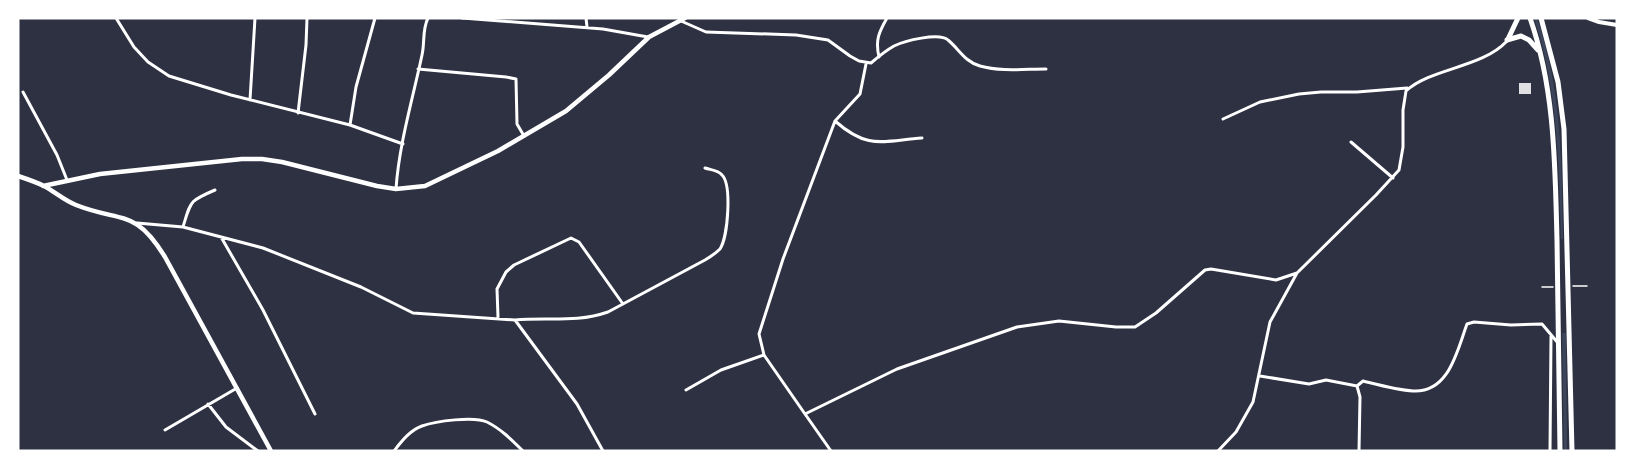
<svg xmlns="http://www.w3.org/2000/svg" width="1635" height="469" viewBox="0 0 1635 469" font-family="'Libre Baskerville',serif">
  <rect width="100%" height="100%" fill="#2d3142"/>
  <path fill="#3c4559" d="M 1534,18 L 1537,18 C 1562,90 1562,164 1563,239 L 1561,239 C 1559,164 1558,90 1534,18 Z
    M 1562,333 L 1566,333 L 1567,451 L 1564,451 Z"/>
  <path fill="#e0e0e3" d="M 1519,83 L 1531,83 L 1531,94 L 1519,94 Z"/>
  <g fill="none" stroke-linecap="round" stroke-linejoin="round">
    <path stroke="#fff" stroke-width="1.5" d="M 1573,286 L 1587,286
      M 1542,287 L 1553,287"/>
    <path stroke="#fff" stroke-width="3" d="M 116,18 L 134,47 L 148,62 L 169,76 L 231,95 L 350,125 L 403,144
      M 462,18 L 603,29 L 648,37
      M 586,18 L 587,27
      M 681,21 L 706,32 L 796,35 L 828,40 L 850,56 L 859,61 L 871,63 C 878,57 885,51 894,46 C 904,41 939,32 948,40 C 959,49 965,62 980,66 C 1001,72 1025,69 1046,69
      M 879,57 C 875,40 879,32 887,18
      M 866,64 L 860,94 L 835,121 L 783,259 L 759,334 L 764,355 L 805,414 L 897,369 L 1017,327 L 1059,321 L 1116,327 L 1135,327 L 1156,313 L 1205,270 L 1211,269 L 1276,280 L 1297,273
      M 418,69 L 506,77 L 516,79 L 517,124 L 524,136
      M 23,92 L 57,155 L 67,180
      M 250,100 L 255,18
      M 298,113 L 306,45 L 307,18
      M 1223,119 L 1260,102 L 1299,94 L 1321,92 L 1357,92 L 1407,88
      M 835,121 C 868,150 882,141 922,138
      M 350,125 L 356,87 L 375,18
      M 1351,142 L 1393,178
      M 396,189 C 399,144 413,98 422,55 C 425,42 422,30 428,18
      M 137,223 L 183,227 L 263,248 L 361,287 L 413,313 L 515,320 L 577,404 L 603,451
      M 183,227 C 191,201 189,201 215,190
      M 221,237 L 263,310 L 315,414
      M 498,317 L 497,289 L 506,272 L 514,265 L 571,238 L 579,242 L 623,304
      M 515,320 C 548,317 576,323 608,312 L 705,260 C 710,257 716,253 720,249 C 728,237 732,185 722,175 C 718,170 711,170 705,168
      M 1260,376 L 1309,384 L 1326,380 L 1357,386
      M 686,390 L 721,370 L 764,355
      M 208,404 L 226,427 L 258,451
      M 805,414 L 831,451
      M 165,430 L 237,388
      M 394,451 C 401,442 410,430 422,426 C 436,421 474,416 487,422 C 501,429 512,440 523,451
      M 1218,451 L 1236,432 L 1253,402 L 1270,322 L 1297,273 L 1376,195 L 1399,170 L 1403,147 L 1403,110 L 1406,91 C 1431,68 1482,68 1507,41
      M 1359,451 L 1360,397 L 1357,386 L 1363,381 C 1379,385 1397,390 1413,391 C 1449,393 1457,351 1467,324 L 1474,322 L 1511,325 L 1542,324 L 1558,343
      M 1550,451 L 1551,336"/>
    <path stroke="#fff" stroke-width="4" d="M 1588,18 L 1599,22 L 1617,25"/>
    <path stroke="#fff" stroke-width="4.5" d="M 18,176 C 27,179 36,182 44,186 C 55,192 65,201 76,205 C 122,223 135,208 165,257 L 271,451
      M 43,186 L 100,174 L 242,159 L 262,159 L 282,162 L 377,186 L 396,189 L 425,186 L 498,151 L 566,111 L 609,75 L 649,37 L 685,18"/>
    <path stroke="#fff" stroke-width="5" d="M 1530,18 C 1555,89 1555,165 1557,240 C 1558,310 1559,381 1560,451
      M 1541,18 L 1558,82 L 1564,129 L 1572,451
      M 1508,39 L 1518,18
      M 1507,40 L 1521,36 L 1529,40 L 1538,50"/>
  </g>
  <rect width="1635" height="469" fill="none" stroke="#ffffff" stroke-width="39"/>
</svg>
